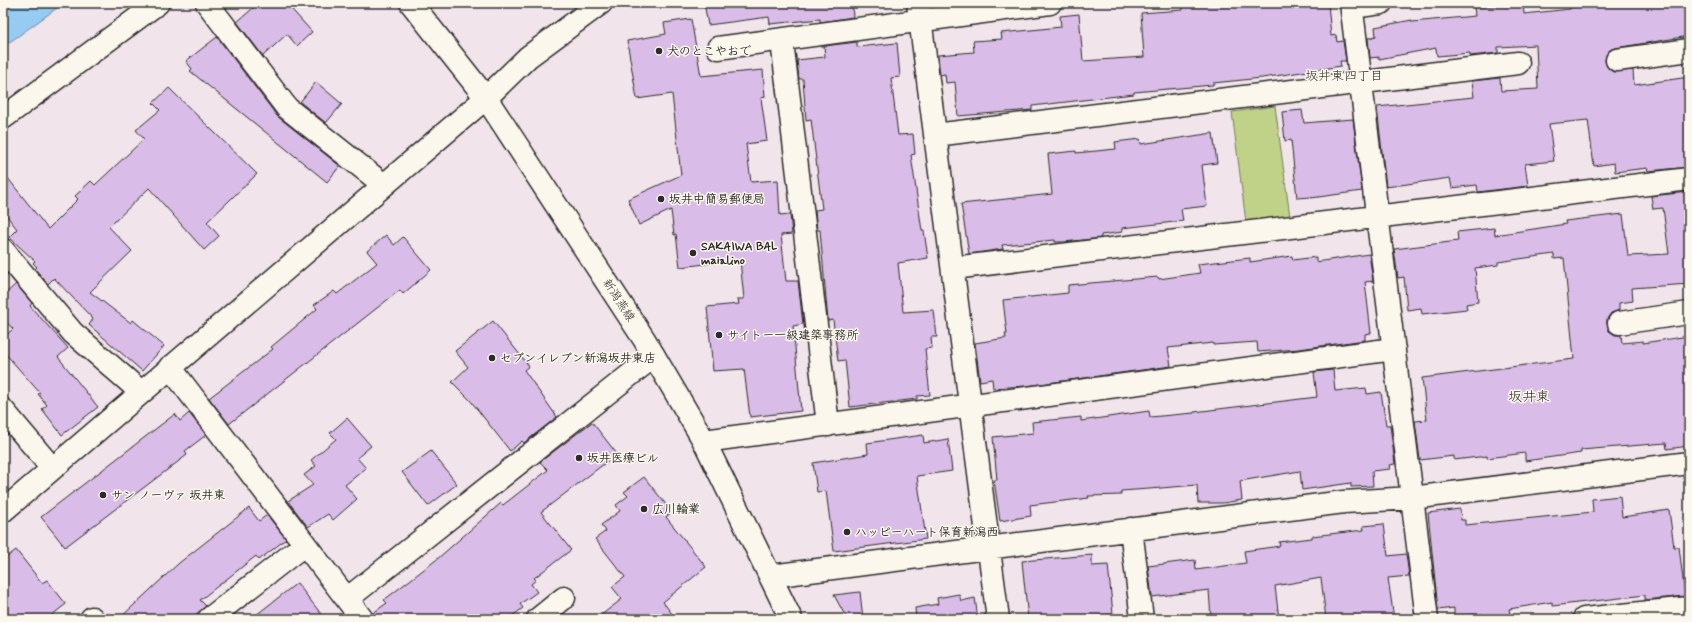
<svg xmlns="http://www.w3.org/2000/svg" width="1692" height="622" viewBox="0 0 1692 622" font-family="Mynerve,'Klee One',sans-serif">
  <rect width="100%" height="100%" fill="#f1e5eb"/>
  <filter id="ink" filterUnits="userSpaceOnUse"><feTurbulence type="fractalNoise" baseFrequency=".025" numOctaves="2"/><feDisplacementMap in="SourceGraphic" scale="8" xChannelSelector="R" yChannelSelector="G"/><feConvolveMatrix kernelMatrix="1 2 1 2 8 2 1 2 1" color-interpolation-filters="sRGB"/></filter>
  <g filter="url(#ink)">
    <path fill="#bfd287" stroke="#757e59" d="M 1275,106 L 1290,217 L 1246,222 L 1232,112 Z"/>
    <path fill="#96cbf4" stroke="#6b8ba4" d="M 3,3 L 64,3 L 3,47 Z"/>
    <path fill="#dabce9" stroke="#2b2b2b" d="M 259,3 L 286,3 L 312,32 L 297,46 L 287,34 L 263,56 L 237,22 Z
      M 704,3 L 852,3 L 853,17 L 820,22 L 820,19 L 770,24 L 769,17 L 708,25 Z
      M 1182,3 L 1328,3 L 1331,36 L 1336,35 L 1337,42 L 1343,41 L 1346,61 L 1340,61 L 1341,66 L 1262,78 L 1213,83 L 1213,85 L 1134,92 L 1134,94 L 1032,106 L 1032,110 L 958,116 L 955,82 L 946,83 L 945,74 L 940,75 L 938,55 L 974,52 L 973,41 L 1002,39 L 1001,33 L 1061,27 L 1060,16 L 1079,14 L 1083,61 L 1144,57 L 1141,13 L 1183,10 Z
      M 1609,3 L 1689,3 L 1689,36 L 1615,48 L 1610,50 L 1606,55 L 1605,61 L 1607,67 L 1613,72 L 1633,70 L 1634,85 L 1689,77 L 1689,167 L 1648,171 L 1647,168 L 1615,172 L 1614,163 L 1594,166 L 1588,120 L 1549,124 L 1554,161 L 1525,164 L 1528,186 L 1478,192 L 1477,185 L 1452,188 L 1450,178 L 1386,187 L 1377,107 L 1474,97 L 1472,81 L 1500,78 L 1501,91 L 1538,89 L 1536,45 L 1498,47 L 1498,53 L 1470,56 L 1470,53 L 1437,56 L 1436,48 L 1379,59 L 1379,57 L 1370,58 L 1368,38 L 1376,36 L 1375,27 L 1412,20 L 1412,22 L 1475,16 L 1474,7 L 1523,4 L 1524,14 L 1570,9 L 1570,7 Z
      M 691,19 L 701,76 L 763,70 L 765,97 L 761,98 L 767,141 L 746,144 L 751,182 L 778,180 L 780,215 L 790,214 L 792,234 L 781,235 L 786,281 L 798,281 L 803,324 L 793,326 L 801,411 L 750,417 L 744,369 L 713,371 L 707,307 L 739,304 L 738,299 L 744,299 L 740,260 L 680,267 L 676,234 L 674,235 L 671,210 L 639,225 L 628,199 L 681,175 L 672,94 L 637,99 L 627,41 L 666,34 L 664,23 Z
      M 217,37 L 277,116 L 340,166 L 327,182 L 190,71 L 192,69 L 186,61 Z
      M 857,42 L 857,47 L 897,43 L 900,77 L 891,78 L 898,135 L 913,134 L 915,154 L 911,155 L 922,231 L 924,231 L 928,258 L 898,263 L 903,312 L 934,310 L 937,337 L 931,337 L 932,348 L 925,349 L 930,395 L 917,396 L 917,399 L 850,407 L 845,360 L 838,361 L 833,320 L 828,321 L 820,230 L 817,230 L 815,210 L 822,209 L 811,119 L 806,120 L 803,79 L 799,79 L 797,60 L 825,57 L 824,46 Z
      M 316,82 L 342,104 L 326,123 L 300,102 Z
      M 169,88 L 257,174 L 207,222 L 219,236 L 204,250 L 149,188 L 109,227 L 132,251 L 90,292 L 131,323 L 133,320 L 164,346 L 142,371 L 89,325 L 93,319 L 54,278 L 48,284 L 35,269 L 37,267 L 33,263 L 35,261 L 9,237 L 17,229 L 3,211 L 3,172 L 48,229 L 78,199 L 75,196 L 91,181 L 95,185 L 144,139 L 136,130 L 160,110 L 153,103 Z
      M 1302,110 L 1304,123 L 1353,119 L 1362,191 L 1311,198 L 1311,197 L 1297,198 L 1291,140 L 1285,141 L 1282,112 Z
      M 1213,133 L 1217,163 L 1202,165 L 1207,206 L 1181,209 L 1183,221 L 1122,228 L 1122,232 L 1101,235 L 1101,238 L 1064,242 L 1055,242 L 1055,240 L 1002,245 L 1003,249 L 969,254 L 961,204 L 1052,194 L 1048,154 L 1076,151 L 1076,153 L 1116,149 L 1115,142 L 1140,139 L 1141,144 Z
      M 1689,192 L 1689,284 L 1632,288 L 1633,301 L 1619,303 L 1619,310 L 1611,313 L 1607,319 L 1607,324 L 1609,331 L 1615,335 L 1621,335 L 1622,343 L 1643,341 L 1643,343 L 1689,336 L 1689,446 L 1667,449 L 1666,443 L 1581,450 L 1581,453 L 1525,461 L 1525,453 L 1487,458 L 1487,456 L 1454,460 L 1454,456 L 1420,460 L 1415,421 L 1427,420 L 1422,378 L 1574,359 L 1564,258 L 1554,259 L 1554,254 L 1498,262 L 1498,265 L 1475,268 L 1478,302 L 1466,304 L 1467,309 L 1422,314 L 1421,308 L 1407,310 L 1404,277 L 1398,278 L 1394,249 L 1458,241 L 1457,232 L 1494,228 L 1495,235 L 1566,224 L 1565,221 L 1623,214 L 1628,256 L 1669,254 L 1663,208 L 1653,209 L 1651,196 Z
      M 386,235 L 394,245 L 403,237 L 431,270 L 403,294 L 400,290 L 229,424 L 209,398 L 273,349 L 271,347 L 317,309 L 314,305 L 334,291 L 337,294 L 377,263 L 367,251 Z
      M 1369,254 L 1373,281 L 1365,282 L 1371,333 L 1365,334 L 1365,340 L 1299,349 L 1258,352 L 1257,342 L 1213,345 L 1213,343 L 1168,348 L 1171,366 L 1026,386 L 993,388 L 992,379 L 980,381 L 975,343 L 1006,338 L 1005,334 L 1007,334 L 1003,300 L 1068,293 L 1068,285 L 1158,277 L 1159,279 L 1200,273 L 1198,264 L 1250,258 L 1250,262 L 1292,256 L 1293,260 L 1316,257 L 1316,262 Z
      M 16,284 L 32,303 L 30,306 L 68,348 L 58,357 L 98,407 L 62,435 L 42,409 L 47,405 L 38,394 L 40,393 L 3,351 L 3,338 L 13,329 L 3,318 L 3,296 Z
      M 493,321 L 529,366 L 524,370 L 557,417 L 524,443 L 522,441 L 510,451 L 470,400 L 452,382 L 468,367 L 455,351 Z
      M 1333,370 L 1335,391 L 1366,388 L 1367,394 L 1381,392 L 1386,425 L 1390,425 L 1395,464 L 1389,465 L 1390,469 L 1372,471 L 1373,486 L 1351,487 L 1351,483 L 1302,490 L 1300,471 L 1240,481 L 1242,500 L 1223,503 L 1198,503 L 1197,485 L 1149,489 L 1121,491 L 1121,495 L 1088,496 L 1089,498 L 1030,505 L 1031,516 L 1000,521 L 994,480 L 997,480 L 993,437 L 1033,433 L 1032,422 L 1081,417 L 1081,421 L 1149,411 L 1150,417 L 1194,413 L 1194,412 L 1317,397 L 1314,372 Z
      M 189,413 L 206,435 L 185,451 L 187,455 L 65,547 L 41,517 L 175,414 L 180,421 Z
      M 347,418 L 371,446 L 357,458 L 366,468 L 345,485 L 357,499 L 333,520 L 328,514 L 308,527 L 288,501 L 313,485 L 304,475 L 316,466 L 311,460 L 336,439 L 330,433 Z
      M 592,422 L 617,454 L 541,512 L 571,550 L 534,578 L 536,580 L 531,584 L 537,592 L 520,604 L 523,608 L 508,619 L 374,619 L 373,613 L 387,603 L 384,600 L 436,560 L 501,503 L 503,505 L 548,470 L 540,462 Z
      M 923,435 L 924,443 L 948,439 L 952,471 L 917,476 L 926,539 L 834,551 L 826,491 L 817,492 L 813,463 L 868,454 L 867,443 Z
      M 431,451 L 457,484 L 428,506 L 402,472 Z
      M 644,477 L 672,512 L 666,517 L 706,567 L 663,602 L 676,619 L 596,619 L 622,599 L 612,587 L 625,577 L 595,539 L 606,531 L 601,525 L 620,511 L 616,505 L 628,496 L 624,492 Z
      M 1620,496 L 1622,517 L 1669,510 L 1674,547 L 1679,547 L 1685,596 L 1645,600 L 1645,595 L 1552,606 L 1552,602 L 1509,609 L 1510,614 L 1484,618 L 1483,614 L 1454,616 L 1454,608 L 1438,610 L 1428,513 L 1460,509 L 1461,520 L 1465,520 L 1465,525 L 1593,512 L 1592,499 Z
      M 249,508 L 259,521 L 267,515 L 286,539 L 259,560 L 256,556 L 200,600 L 206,606 L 190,619 L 119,619 L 179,563 Z
      M 1384,524 L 1388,556 L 1406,554 L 1409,576 L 1388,578 L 1394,619 L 1326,619 L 1321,578 L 1275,586 L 1279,619 L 1211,619 L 1209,590 L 1152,597 L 1148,566 L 1195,560 L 1196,570 L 1246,563 L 1244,551 L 1280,546 L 1279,542 L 1312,538 L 1312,536 L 1364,530 L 1363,526 Z
      M 16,550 L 42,583 L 47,580 L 66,604 L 47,619 L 3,619 L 3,560 Z
      M 1092,555 L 1092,566 L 1108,565 L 1113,614 L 1078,619 L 1028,619 L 1022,561 Z
      M 297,583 L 325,619 L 251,619 Z
      M 860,592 L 863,619 L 847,619 L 834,595 Z
      M 959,594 L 961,601 L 975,598 L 978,619 L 916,619 L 915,608 L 938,604 L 937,598 Z"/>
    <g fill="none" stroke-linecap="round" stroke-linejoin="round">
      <defs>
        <path id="street" d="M 207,3 L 287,108 L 384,185
          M 918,3 L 998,619
          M 1351,3 L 1427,619
          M 1352,7 L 1381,3
          M 782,41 L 828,425
          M 718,48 L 1050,3
          M 1617,60 L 1689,50
          M 3,118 L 158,3
          M 935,135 L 1518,63
          M 3,250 L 73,333 L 141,392
          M 953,268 L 1689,179
          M 1619,323 L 1689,313
          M 170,367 L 362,619
          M 3,410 L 52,468
          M 704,441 L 1394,349
          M 3,511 L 486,98 L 528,57 L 601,3
          M 1131,529 L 1142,619
          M 771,576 L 1344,502 L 1412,498 L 1689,463
          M 347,599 L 654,356
          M 91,619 L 92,618
          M 209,619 L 305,544
          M 538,619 L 564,598
          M 1584,619 L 1689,608"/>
        <path id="primary" d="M 411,3 L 486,98 L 644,339 L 704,441 L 791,619"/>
      </defs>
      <use href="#street" stroke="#2b2b2b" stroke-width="25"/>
      <use href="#primary" stroke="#2b2b2b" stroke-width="25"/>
      <use href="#street" stroke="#fbf7ec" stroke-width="22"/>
      <use href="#primary" stroke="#fbf7ec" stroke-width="22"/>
    </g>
  </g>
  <g fill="#2b2b2b" stroke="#fbf7ec" stroke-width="1.5">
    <circle cx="659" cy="51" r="4"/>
    <circle cx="661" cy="199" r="4"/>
    <circle cx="693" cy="253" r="4"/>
    <circle cx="719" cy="335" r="4"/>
    <circle cx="492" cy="358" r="4"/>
    <circle cx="579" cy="458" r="4"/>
    <circle cx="103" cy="495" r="4"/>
    <circle cx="644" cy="509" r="4"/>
    <circle cx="847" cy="532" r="4"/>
  </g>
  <g text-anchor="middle" stroke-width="3" stroke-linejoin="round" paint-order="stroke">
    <g font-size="12" font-weight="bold" fill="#2b2b2b" stroke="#fbf7ec" text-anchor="start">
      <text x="667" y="55">犬のとこやおで</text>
      <text x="669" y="203">坂井中簡易郵便局</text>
      <text x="701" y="250">SAKAIWA BAL<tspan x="701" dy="14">maialino</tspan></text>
      <text x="727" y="339">サイトー一級建築事務所</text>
      <text x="500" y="362">セブンイレブン新潟坂井東店</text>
      <text x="587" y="462">坂井医療ビル</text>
      <text x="111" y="499">サン ノーヴァ 坂井東</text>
      <text x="652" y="513">広川輪業</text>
      <text x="855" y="536">ハッピーハート保育新潟西</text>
    </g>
    <g font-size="12" fill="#2b2b2b" stroke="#fbf7ec">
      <text transform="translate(619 300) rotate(57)" y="4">新潟燕線</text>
    </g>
    <g font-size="13" fill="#2b2b2b" stroke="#fbf7ec">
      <text x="1344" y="80">坂井東四丁目</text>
    </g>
    <g font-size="14" fill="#2b2b2b" stroke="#fbf7ec">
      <text x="1529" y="401">坂井東</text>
    </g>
  </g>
  <rect width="1692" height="622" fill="none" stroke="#fbf7ec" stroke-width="16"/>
  <rect x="8" y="8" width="1676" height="606" fill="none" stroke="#2b2b2b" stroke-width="1.5" filter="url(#ink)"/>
</svg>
